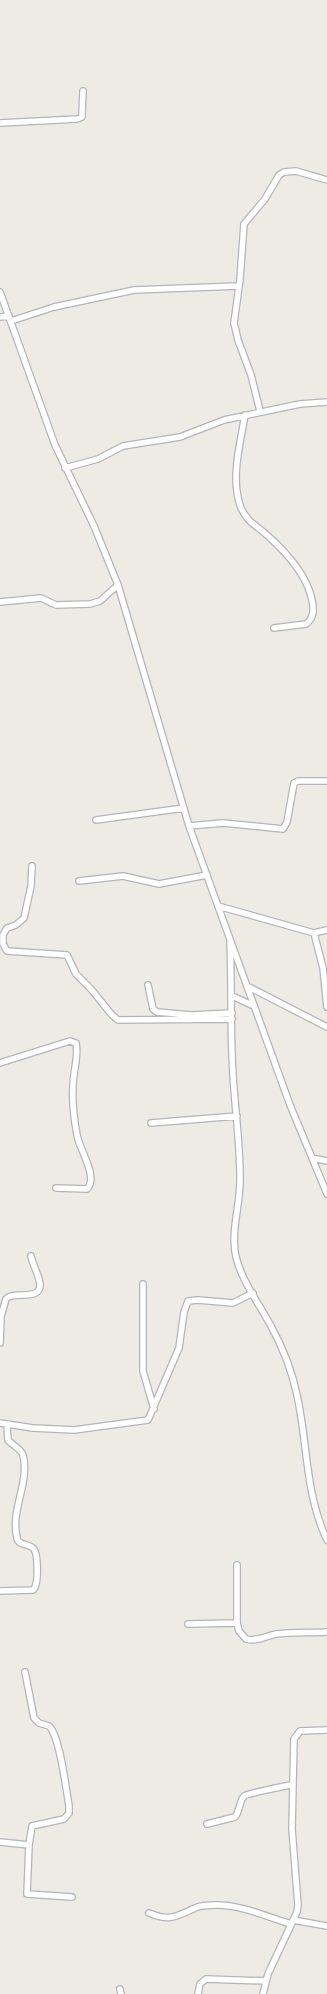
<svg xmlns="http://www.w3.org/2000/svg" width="327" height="1994" viewBox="0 0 327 1994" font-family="'Varela Round',sans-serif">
  <rect width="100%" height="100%" fill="#edebe3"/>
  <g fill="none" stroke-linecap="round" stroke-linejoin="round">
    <defs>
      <path id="minor" d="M 0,123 L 77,119 L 82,117 L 82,113 L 83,91
        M 0,292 L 55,445 L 94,526 L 118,585 L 189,826 L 290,1105 L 327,1194
        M 0,317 L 9,316
        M 11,321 L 54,307 L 134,290 L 238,286
        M 260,411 L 251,375 L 238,340 L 234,323 L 240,279 L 244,224 L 265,199 L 279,175 L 284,172 L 296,171 L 327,180
        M 245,415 C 240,445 230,479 241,508 C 247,522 257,526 268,536 C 287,553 307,575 312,600 C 314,610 314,618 306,624 L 274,628
        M 65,468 L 98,459 L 123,446 L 180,437 L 224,420 L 300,404 L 327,402
        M 0,602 L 41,598 L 56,605 L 90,604 L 100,601 L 118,585
        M 96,820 L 184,808
        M 189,826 L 223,823 L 283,829 L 287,822 L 294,783 L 298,781 L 327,781
        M 32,866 L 31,886 L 24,918 L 16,925 L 7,928 L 3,935 L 3,944 L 7,951 L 67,955 L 76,974 L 91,989 L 112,1015 L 118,1020 L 232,1019
        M 79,881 L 123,876 L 159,884 L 207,875
        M 218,906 L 314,933 L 323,968 L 327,1007
        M 314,933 L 327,930
        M 230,941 C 232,986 230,1030 233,1075 C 235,1109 240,1143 240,1177 C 241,1203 230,1231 236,1257 C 242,1281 259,1304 271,1326 C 283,1348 292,1371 297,1395 C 308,1445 305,1494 327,1540
        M 148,985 L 153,1009 L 157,1012 L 191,1015 L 232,1013
        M 247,986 L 327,1027
        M 232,996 L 254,1006
        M 0,1063 L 70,1041 L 76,1043 C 79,1056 73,1072 73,1086 C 72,1101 74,1119 77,1135 C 79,1149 99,1177 87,1189 L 56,1188
        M 151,1123 L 237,1116
        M 312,1158 L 327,1161
        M 143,1284 L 143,1371 L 154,1409
        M 0,1343 L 1,1316 L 6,1299 C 14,1290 41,1302 40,1284 C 40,1278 32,1263 31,1256
        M 0,1423 L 33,1428 L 74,1430 L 148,1420 L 179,1348 L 184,1312 L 188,1301 L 198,1300 L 233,1303 L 253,1293
        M 237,1565 L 237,1623 L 239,1631 L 246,1639 C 256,1642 266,1636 276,1634 C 293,1632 310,1633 327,1632
        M 0,1591 L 33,1590 C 39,1585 38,1555 34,1549 C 29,1543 18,1546 17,1538 C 10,1510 30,1483 23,1455 C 21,1449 12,1445 8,1440 L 7,1424
        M 188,1624 L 237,1623
        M 207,1824 L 235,1817 C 240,1811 239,1802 244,1796 C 246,1794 285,1786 291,1785
        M 0,1842 L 29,1845 L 32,1826 L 64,1819 L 69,1813 L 69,1806 C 66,1789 60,1736 49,1726 L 39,1723 L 34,1718 L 25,1672
        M 29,1845 L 27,1894 L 72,1897
        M 149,1913 C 170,1922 177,1916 195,1908 C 201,1905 210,1905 217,1905 C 241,1905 268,1917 291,1924
        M 293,1920 L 327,1926
        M 120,1989 L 121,1994
        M 198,1994 L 200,1984 L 206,1979 L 266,1981
        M 263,1994 L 268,1974 L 297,1912 L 298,1905 L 292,1829 L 294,1739 L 300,1731 L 327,1730"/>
    </defs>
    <use href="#minor" stroke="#b3b5ba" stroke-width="8"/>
    <use href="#minor" stroke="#fff" stroke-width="5.5"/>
  </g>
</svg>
